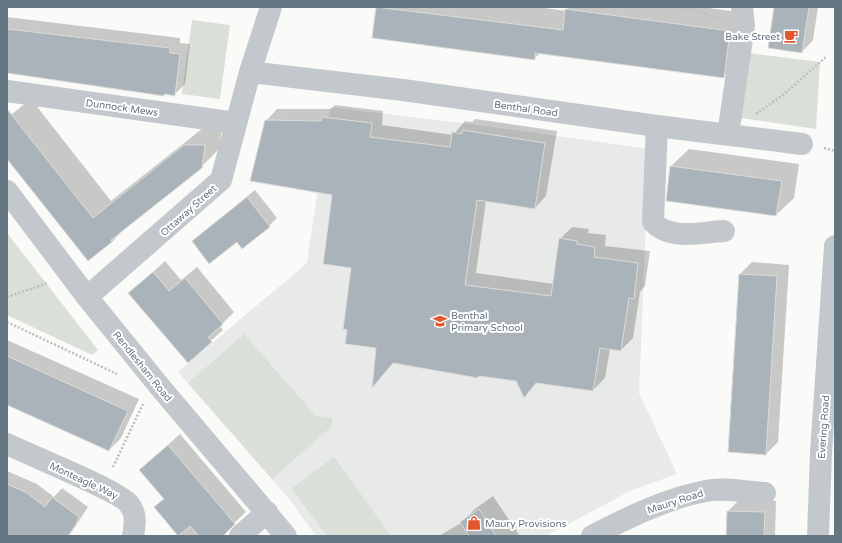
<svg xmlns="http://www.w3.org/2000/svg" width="842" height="543" viewBox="0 0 842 543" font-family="'Varela Round',sans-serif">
  <rect width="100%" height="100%" fill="#fafaf8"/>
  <path fill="#e8e9e9" d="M 330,107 L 493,127 L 649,149 L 639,393 L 677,474 L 630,491 L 546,536 L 316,536 L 290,500 L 178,372 L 307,263 Z"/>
  <path fill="#dadfd7" d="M 192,20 L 230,25 L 220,99 L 182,94 Z
    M 748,53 L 820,62 L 816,129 L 741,118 Z
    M 7,233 L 98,350 L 92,355 L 7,315 Z
    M 244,334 L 316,416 L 332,418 L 332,426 L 272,479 L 188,383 Z
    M 334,457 L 391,536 L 327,536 L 292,488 Z"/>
  <path fill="#0003" d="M 377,7 L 538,7 L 566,11 L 569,7 L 701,7 L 747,13 L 741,59 L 723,77 L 540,53 L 534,59 L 373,37 Z
    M 775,7 L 818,7 L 813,40 L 802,52 Z
    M 7,17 L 180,38 L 180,43 L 190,44 L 185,84 L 174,95 L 165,93 L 163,95 L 7,72 Z
    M 31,99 L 111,201 L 203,128 L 222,128 L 219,149 L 201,167 L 128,225 L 112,242 L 7,158 L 7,118 Z
    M 335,105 L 383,111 L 382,125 L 453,135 L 465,121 L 472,122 L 475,119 L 557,131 L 546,196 L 535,208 L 486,201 L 476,273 L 554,284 L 560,239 L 572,227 L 589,229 L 588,233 L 606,235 L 605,246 L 650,251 L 645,286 L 640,292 L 633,338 L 621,350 L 610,349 L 605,378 L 593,390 L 537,382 L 524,396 L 517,380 L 394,362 L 373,385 L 377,347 L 348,329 L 352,267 L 333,194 L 266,121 L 277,109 L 331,109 Z
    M 689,149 L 799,164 L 794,198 L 776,215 L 671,166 Z
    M 255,190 L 277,218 L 269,226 L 237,241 L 193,241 Z
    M 165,261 L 181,280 L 197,267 L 234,312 L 220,326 L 223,330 L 188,361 L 130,293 Z
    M 752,262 L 789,265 L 778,442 L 766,454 L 740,274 Z
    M 7,340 L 139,399 L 121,438 L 109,450 L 7,403 Z
    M 180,434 L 246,512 L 220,536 L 179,536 L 155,507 L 164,498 L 140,470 Z
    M 7,471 L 37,484 L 54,497 L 62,488 L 88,507 L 69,536 L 9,536 L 7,525 Z
    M 493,496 L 520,536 L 439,536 L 461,523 L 475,509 Z
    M 739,500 L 776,501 L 775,536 L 727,536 L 728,511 Z"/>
  <path fill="#aab3b9" stroke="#dcdcda" d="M 376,7 L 563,30 L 565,9 L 730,31 L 724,78 L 535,53 L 535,60 L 372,38 Z
    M 774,7 L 809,7 L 802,53 L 768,48 Z
    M 7,29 L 170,48 L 170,53 L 180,54 L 175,96 L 164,94 L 164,96 L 7,73 Z
    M 7,109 L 93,218 L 184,145 L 205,145 L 202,168 L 111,240 L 112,242 L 88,261 L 7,159 Z
    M 322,117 L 372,123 L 370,137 L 450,147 L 452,132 L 462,134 L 462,130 L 545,143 L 535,209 L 477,200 L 465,285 L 551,296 L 559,238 L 577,241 L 577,244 L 595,247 L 594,257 L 638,263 L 634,299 L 629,298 L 621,351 L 600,348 L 593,391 L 536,383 L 524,398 L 516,381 L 479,376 L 478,378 L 393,363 L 372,388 L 376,348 L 345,344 L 347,330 L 343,329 L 351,268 L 323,264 L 332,195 L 250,181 L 265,120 L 321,121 Z
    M 670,166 L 782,181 L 776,216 L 666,201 Z
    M 247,197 L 270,227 L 242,249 L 237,242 L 209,264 L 192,241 Z
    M 153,272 L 169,291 L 185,278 L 223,324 L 208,337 L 212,342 L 188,363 L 128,293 Z
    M 739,274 L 777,276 L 766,455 L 728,452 Z
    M 7,356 L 128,411 L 109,451 L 7,405 Z
    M 168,445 L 235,524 L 223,536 L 199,536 L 190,526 L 178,536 L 154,507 L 164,499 L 139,470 Z
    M 7,484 L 27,493 L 45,507 L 52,497 L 79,517 L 75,526 L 68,536 L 7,536 Z
    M 479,509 L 496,536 L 469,536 L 460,522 Z
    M 727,511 L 765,512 L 764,536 L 726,536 Z"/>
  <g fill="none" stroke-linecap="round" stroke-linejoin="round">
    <path stroke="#bbbfc2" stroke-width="2.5" stroke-dasharray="2 2" stroke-linecap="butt" d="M 681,7 L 718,18
      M 756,114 L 783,95 L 826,57
      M 824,148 L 835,151
      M 7,297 L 48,283
      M 7,322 L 117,374
      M 113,467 L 143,404"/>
    <path stroke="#c3c8cc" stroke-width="22" d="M 250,72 L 403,90 L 657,126 L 802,144
      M 7,91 L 236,123
      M 657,126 L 653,222 C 670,241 702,232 724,231
      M 728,134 L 744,26 L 742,7
      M 7,191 L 87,297 L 160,387 L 286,536
      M 87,297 L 221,180 L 250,72 L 271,7
      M 7,444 C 27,454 120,491 129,504 C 137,514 135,524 133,536
      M 240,536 L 267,512
      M 592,536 C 627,518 667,498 706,491 C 724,487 746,492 765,493
      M 818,536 L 821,453 L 835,246"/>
  </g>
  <defs>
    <symbol id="cafe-bare" viewBox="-9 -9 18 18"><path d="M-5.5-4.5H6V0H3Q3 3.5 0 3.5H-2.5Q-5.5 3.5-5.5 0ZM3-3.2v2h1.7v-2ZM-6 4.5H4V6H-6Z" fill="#e4572e" stroke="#fff" stroke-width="2.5" paint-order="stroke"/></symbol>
    <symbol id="school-bare" viewBox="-9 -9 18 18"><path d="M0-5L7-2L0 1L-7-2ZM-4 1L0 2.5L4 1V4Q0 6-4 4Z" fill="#e4572e" stroke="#fff" stroke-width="2.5" paint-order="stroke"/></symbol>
    <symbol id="shop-bare" viewBox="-9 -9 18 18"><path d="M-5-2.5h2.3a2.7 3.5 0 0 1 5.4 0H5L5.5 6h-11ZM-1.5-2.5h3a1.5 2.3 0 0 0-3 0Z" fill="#e4572e" stroke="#fff" stroke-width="2.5" paint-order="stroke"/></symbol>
  </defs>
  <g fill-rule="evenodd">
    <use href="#cafe-bare" x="781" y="26" width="20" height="20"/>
    <use href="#school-bare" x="430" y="311" width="20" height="20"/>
    <use href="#shop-bare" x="464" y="513" width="20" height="20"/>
  </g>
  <g text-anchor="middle" stroke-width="4" stroke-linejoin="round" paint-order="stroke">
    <g font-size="10" fill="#657683" stroke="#fff" text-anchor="start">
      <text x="780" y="40" text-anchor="end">Bake Street</text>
      <text x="451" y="319">Benthal<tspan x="451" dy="12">Primary School</tspan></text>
      <text x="485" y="527">Maury Provisions</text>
    </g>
    <g font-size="10" fill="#657683" stroke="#fff">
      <text transform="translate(122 107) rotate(8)" y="4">Dunnock Mews</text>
      <text transform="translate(526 108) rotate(8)" y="4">Benthal Road</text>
      <text transform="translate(188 210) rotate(-42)" y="4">Ottaway Street</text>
      <text transform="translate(143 366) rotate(51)" y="4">Rendlesham Road</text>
      <text transform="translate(823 427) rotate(-86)" y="4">Evering Road</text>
      <text transform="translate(84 480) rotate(25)" y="4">Monteagle Way</text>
      <text transform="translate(675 501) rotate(-18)" y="4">Maury Road</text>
    </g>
  </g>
  <rect width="842" height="543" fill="none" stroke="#657683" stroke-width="16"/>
</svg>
